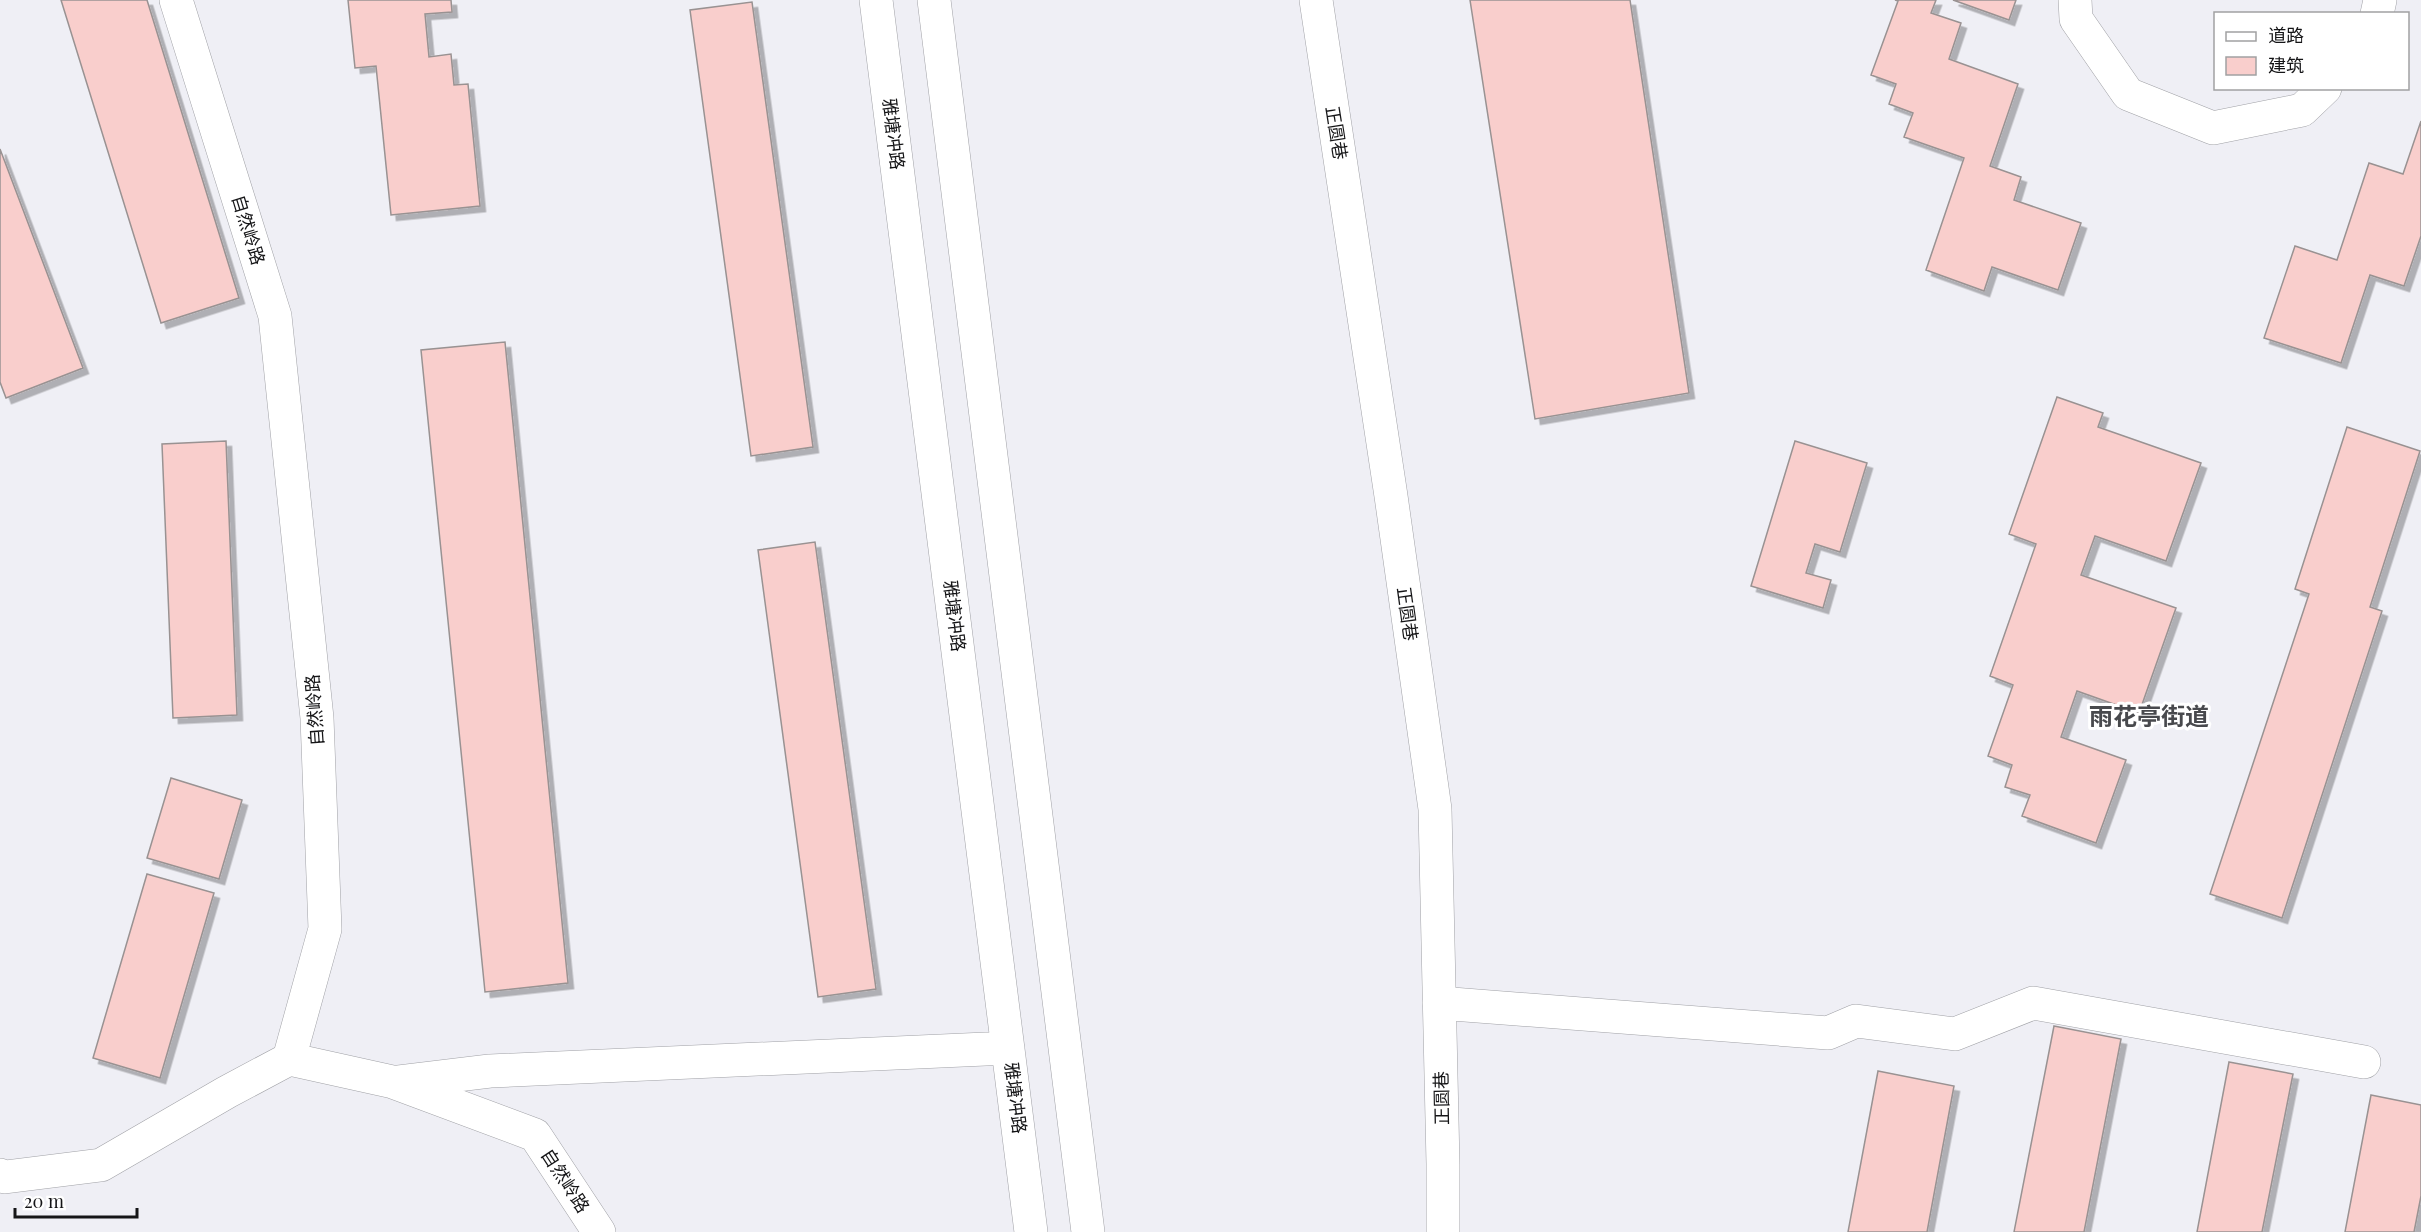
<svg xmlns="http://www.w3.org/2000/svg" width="2421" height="1232" viewBox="0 0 2421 1232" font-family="'Playfair Display','Noto Sans SC',serif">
  <defs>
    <filter id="shadow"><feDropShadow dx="5.5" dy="5.5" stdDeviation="0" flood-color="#0004"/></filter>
  </defs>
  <rect width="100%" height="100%" fill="#efeff5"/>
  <path fill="#f9cecc" stroke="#999292" stroke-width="1.5" filter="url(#shadow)" d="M 61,0 L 147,0 L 239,298 L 161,323 Z
    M 348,0 L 451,0 L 452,12 L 425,14 L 429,57 L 451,54 L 454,85 L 468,84 L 480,206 L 391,215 L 376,66 L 355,68 Z
    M 1470,0 L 1630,0 L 1689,393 L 1535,419 Z
    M 1895,0 L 1936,0 L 1931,13 L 1961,23 L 1949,59 L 2018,84 L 1990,166 L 2021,177 L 2014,200 L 2081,223 L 2058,290 L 1992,267 L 1984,291 L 1926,270 L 1964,158 L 1904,137 L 1913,113 L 1889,104 L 1896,84 L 1871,75 L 1898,1 Z
    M 1953,0 L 2016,0 L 2009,20 Z
    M 752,2 L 813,447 L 751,456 L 690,10 Z
    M 2421,121 L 2421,236 L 2404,286 L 2370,275 L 2341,363 L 2264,338 L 2295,246 L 2337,260 L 2369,163 L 2403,174 Z
    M 0,149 L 83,368 L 6,398 L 0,382 Z
    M 505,342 L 568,983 L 485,992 L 421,350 Z
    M 2057,397 L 2103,413 L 2098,427 L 2201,463 L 2166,561 L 2095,536 L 2081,575 L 2176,608 L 2139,713 L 2077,691 L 2061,737 L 2126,760 L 2096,843 L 2022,816 L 2030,795 L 2005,787 L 2012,765 L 1988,756 L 2013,685 L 1990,676 L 2036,544 L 2009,534 Z
    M 2347,427 L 2420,451 L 2370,607 L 2382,611 L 2282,918 L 2210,894 L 2309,594 L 2295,589 Z
    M 226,441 L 237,715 L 173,718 L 162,444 Z
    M 1795,441 L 1867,463 L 1840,552 L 1815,544 L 1806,573 L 1831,580 L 1823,608 L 1751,586 Z
    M 815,542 L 876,989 L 818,997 L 758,550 Z
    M 171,778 L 242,800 L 219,879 L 147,858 Z
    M 147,874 L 214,893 L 160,1078 L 93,1058 Z
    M 2054,1026 L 2121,1039 L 2084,1232 L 2014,1232 Z
    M 2229,1062 L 2293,1074 L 2262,1232 L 2197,1232 Z
    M 1878,1071 L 1954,1086 L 1927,1232 L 1848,1232 Z
    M 2371,1095 L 2421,1105 L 2421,1196 L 2414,1232 L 2345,1232 Z"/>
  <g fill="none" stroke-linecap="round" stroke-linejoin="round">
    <defs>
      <path id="minor" d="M 176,0 L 275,316 L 317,718 L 325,929 L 289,1059 L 393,1082 L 535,1135 L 599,1232
        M 876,0 L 1031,1232
        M 934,0 L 1088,1232
        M 1316,0 L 1391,496 L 1435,809 L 1443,1164 L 1443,1232
        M 2075,0 L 2076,19 L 2128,94 L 2213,128 L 2302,110 L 2325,88
        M 2377,14 L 2380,0
        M 1439,1003 L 1828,1033 L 1856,1021 L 1955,1034 L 2033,1003 L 2364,1062
        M 399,1082 L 490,1071 L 1008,1048
        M 0,1175 L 5,1177 L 101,1165 L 227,1092 L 289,1059"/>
    </defs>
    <use href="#minor" stroke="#a0a1a6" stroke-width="34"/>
    <use href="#minor" stroke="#fff" stroke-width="33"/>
  </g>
  <g text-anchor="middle" stroke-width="6" stroke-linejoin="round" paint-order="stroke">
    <g font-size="18" fill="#151517" stroke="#fff">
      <text transform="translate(1336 133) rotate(81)" y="6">正圆巷</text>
      <text transform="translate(893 134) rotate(83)" y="6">雅塘冲路</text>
      <text transform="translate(248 230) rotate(73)" y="6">自然岭路</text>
      <text transform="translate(1407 614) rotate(82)" y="6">正圆巷</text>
      <text transform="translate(954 616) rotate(83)" y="6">雅塘冲路</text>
      <text transform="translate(315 710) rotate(-94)" y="6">自然岭路</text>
      <text transform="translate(1015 1098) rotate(83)" y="6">雅塘冲路</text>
      <text transform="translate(1442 1098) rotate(-91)" y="6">正圆巷</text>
      <text transform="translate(565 1181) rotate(57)" y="6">自然岭路</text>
    </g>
    <g font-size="24" font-weight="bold" fill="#48494d" stroke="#fff">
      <text x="2149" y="725">雨花亭街道</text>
    </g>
  </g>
  <rect x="2214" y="12" width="195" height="78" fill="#ffffff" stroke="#a1a1a2" stroke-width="1.5"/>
  <rect x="2226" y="32" width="30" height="9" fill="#ffffff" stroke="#a1a1a2" stroke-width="1.5"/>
  <text x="2268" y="42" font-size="18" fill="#151517">道路</text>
  <rect x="2226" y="57" width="30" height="18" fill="#f9cecc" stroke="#a1a1a2" stroke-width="1.5"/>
  <text x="2268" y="72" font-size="18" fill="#151517">建筑</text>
  <path d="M15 1208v9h122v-9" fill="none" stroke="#151517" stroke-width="3"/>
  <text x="24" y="1208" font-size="18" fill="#151517" stroke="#ffffff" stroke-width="4.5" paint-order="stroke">20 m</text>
</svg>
